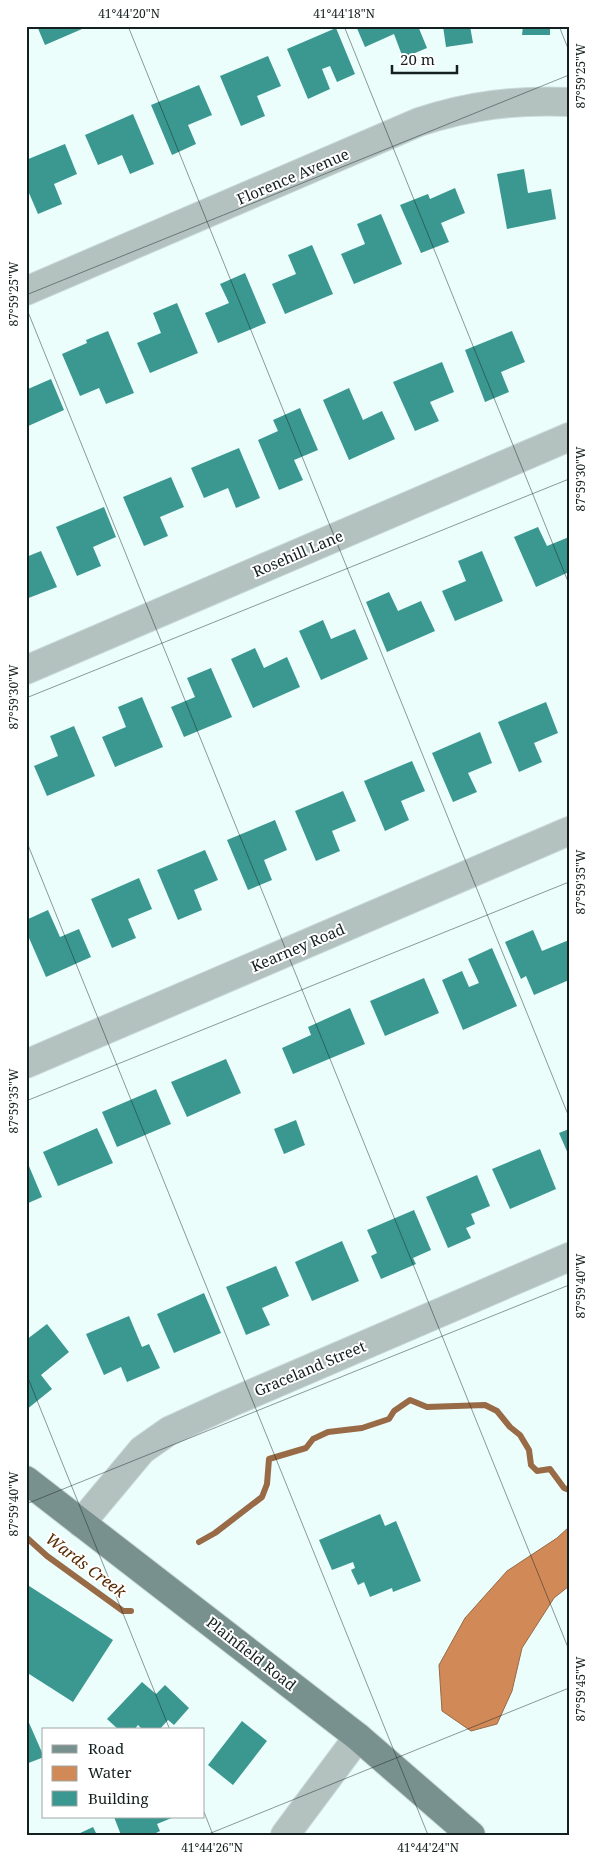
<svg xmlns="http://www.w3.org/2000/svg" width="595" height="1861" viewBox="0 0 595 1861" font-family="'Noto Serif',serif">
  <rect width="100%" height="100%" fill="#ebfefc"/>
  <path fill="#d08957" stroke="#986a46" d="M 569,1527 L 569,1586 L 554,1598 L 522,1648 L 512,1691 L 497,1724 L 471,1731 L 442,1711 L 439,1665 L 465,1618 L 507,1571 L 557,1538 Z"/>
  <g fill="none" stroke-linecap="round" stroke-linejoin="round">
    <path stroke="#986a46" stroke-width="6" d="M 26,1537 L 47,1556 L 123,1611 L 131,1611
      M 199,1542 L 215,1533 L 262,1497 L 267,1484 L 269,1459 L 306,1448 L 313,1439 L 328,1432 L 362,1428 L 389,1419 L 394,1411 L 410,1400 L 427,1407 L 485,1405 L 497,1411 L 510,1427 L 520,1435 L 529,1450 L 531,1465 L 537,1471 L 550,1469 L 564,1488 L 569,1490"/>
  </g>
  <path fill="#3b9890" d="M 37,26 L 89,26 L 45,45 Z
    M 356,26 L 418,26 L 427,48 L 403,58 L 394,34 L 365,47 Z
    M 443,26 L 470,26 L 473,43 L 446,47 Z
    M 523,26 L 550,26 L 550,35 L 522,35 Z
    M 336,28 L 355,74 L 337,82 L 330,66 L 322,69 L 330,89 L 308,99 L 287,49 Z
    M 268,56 L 281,86 L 257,96 L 265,116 L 241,126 L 220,76 Z
    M 199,85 L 212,115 L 188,125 L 196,144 L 172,155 L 151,105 Z
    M 133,114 L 154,164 L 130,174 L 122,155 L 98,165 L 85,135 Z
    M 65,144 L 77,174 L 54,184 L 62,204 L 38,214 L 26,186 L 26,160 Z
    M 524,169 L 528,193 L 551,189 L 556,219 L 507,229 L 497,174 Z
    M 455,188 L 465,213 L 441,223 L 449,242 L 421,253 L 400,205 L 428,194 L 430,199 Z
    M 381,214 L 402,264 L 354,284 L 341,254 L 365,244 L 357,224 Z
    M 312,245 L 333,294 L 285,314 L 272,284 L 296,274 L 288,255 Z
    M 245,273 L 266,323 L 218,343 L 205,313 L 229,303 L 220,284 Z
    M 177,303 L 198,353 L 150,373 L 137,343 L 161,333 L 153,313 Z
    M 108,331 L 134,393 L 106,404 L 99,388 L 80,396 L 62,354 L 87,343 L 86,340 Z
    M 512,331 L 525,362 L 501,372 L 509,392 L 485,402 L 465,350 Z
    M 442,362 L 454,392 L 430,402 L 439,421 L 415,431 L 393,382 Z
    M 51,379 L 64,410 L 26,427 L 26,385 L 28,389 Z
    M 349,388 L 363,420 L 382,411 L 395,439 L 349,460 L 323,400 Z
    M 300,408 L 318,450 L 294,460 L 303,480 L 279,490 L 258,440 L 278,431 L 273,420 Z
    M 239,448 L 260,498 L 236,508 L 228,488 L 204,498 L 191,468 Z
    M 171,477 L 184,507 L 160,517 L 168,536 L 144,546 L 123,497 Z
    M 104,507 L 116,537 L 93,547 L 101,566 L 77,576 L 56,527 Z
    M 538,527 L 547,546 L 569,537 L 569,572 L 536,587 L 514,537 Z
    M 41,551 L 57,587 L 26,599 L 26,557 Z
    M 482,551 L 503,601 L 455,621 L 442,591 L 466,581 L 458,561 Z
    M 389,592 L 398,611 L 421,601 L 435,631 L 387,652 L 366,602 Z
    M 323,620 L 331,639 L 355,629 L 368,659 L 321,680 L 299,631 Z
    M 255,648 L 264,668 L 287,657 L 300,687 L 253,708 L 231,659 Z
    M 211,668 L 232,717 L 184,737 L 171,707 L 195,697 L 187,678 Z
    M 142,697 L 163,747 L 115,767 L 102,737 L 126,727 L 118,707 Z
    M 546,702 L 558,733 L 534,743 L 542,762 L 519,772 L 498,722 Z
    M 74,726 L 95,776 L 47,796 L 34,766 L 58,756 L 50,736 Z
    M 480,732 L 492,763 L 468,773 L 477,792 L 453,802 L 432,753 Z
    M 412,761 L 425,791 L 401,801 L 409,820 L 385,831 L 364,781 Z
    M 343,791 L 356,821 L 332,831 L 340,851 L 316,861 L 295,811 Z
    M 275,820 L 287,850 L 264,860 L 272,880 L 248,890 L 227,840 Z
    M 205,850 L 218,880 L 194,890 L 202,910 L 178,920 L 157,870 Z
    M 139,878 L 152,909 L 128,919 L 136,938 L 112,948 L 91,899 Z
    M 48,910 L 60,937 L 79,929 L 91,957 L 46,977 L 26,931 L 26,920 Z
    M 533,930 L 542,951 L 569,940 L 569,980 L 534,995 L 526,976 L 521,979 L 505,942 Z
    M 492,948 L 517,1006 L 463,1030 L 442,980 L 462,971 L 469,987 L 479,983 L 468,959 Z
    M 424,978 L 439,1013 L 385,1036 L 370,1001 Z
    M 350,1008 L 365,1044 L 293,1074 L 282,1048 L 311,1035 L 308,1027 Z
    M 226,1059 L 241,1093 L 187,1117 L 171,1082 Z
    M 156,1089 L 171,1124 L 117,1147 L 102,1112 Z
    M 296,1120 L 305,1145 L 284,1154 L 274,1129 Z
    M 97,1128 L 113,1163 L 58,1186 L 43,1152 Z
    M 569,1129 L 569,1156 L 559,1133 Z
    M 540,1149 L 556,1189 L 510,1209 L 492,1169 Z
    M 26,1159 L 42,1197 L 26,1204 Z
    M 477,1175 L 490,1206 L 471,1214 L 475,1224 L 466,1228 L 471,1238 L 448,1248 L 426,1197 Z
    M 414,1210 L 431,1250 L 413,1258 L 416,1264 L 381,1279 L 371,1256 L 377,1253 L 367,1230 Z
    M 342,1241 L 359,1281 L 312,1301 L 295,1262 Z
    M 276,1266 L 289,1296 L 262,1308 L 270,1325 L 246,1335 L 226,1287 Z
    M 204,1293 L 221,1333 L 174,1353 L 157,1314 Z
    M 129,1316 L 142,1347 L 149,1344 L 160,1368 L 127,1382 L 121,1367 L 104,1375 L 86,1334 Z
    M 47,1324 L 69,1352 L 41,1375 L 52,1389 L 26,1410 L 26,1340 Z
    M 380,1514 L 385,1526 L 396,1521 L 421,1581 L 393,1592 L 392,1588 L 370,1597 L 364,1582 L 358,1585 L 351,1570 L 355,1568 L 353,1562 L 332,1570 L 319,1540 Z
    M 26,1584 L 113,1640 L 73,1702 L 26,1672 Z
    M 142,1682 L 156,1694 L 165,1685 L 189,1708 L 174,1725 L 168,1720 L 159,1730 L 143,1730 L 138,1725 L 134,1730 L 119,1730 L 107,1719 Z
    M 26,1716 L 44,1757 L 26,1764 Z
    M 242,1721 L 267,1741 L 233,1785 L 208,1765 Z
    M 114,1817 L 174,1817 L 157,1824 L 160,1831 L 152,1835 L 121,1835 Z
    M 93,1827 L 97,1835 L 76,1835 Z"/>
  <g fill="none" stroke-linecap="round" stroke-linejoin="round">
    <defs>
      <path id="minor" d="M 26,291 L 419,122 C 471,105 514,100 569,102
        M 26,670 L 569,437
        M 26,1064 L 569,831
        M 81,1523 L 142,1450 L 169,1431 L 230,1403 L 569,1257
        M 285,1835 L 358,1737"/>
      <path id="major" d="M 26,1480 L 358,1737 L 471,1835"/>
    </defs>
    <use href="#minor" stroke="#c9dad9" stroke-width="30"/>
    <use href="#major" stroke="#c9dad9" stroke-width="30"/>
    <use href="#minor" stroke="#b3c1bf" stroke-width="28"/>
    <use href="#major" stroke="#78918e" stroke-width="28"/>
  </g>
  <path fill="none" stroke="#14201f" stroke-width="1" stroke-opacity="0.45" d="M 128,26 L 569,1117M 344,26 L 569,584M 559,26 L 569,51M 26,295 L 569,75M 26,307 L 569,1650M 26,698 L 569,479M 26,840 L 428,1835M 26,1101 L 569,882M 26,1373 L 170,1730M 26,1504 L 569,1285M 204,1812 L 213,1835M 206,1835 L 569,1688"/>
  <g text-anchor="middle" stroke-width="4" stroke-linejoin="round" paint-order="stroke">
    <g font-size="15" fill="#14201f" stroke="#fff">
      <text transform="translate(293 177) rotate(-23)" y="5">Florence Avenue</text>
      <text transform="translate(298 554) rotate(-23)" y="5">Rosehill Lane</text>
      <text transform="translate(298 948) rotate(-23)" y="5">Kearney Road</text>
      <text transform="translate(310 1369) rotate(-23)" y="5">Graceland Street</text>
      <text transform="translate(251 1654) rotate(38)" y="5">Plainfield Road</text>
    </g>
    <g font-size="16" font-style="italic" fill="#582a01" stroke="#fff">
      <text transform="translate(86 1565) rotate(37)" y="6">Wards Creek</text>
    </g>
  </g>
  <rect width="595" height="1861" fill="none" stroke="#ffffff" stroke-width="55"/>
  <rect x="42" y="1728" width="162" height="90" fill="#ffffff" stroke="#a1a6a5"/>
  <rect x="52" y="1745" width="25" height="8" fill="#78918e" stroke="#a1a6a5"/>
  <text x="88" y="1754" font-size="15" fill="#14201f">Road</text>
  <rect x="52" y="1766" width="25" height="15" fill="#d08957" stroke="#a1a6a5"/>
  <text x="88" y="1778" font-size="15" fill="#14201f">Water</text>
  <rect x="52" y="1791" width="25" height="15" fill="#3b9890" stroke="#a1a6a5"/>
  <text x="88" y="1804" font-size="15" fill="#14201f">Building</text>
  <path d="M392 65v8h65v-8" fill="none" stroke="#14201f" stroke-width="2.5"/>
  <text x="400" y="65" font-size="15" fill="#14201f" stroke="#ffffff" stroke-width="4" paint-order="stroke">20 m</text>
  <rect x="28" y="28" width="540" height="1806" fill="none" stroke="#14201f" stroke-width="2"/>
  <g font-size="12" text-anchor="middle" fill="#14201f">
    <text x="129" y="18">41°44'20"N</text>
    <text x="344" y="18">41°44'18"N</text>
    <text transform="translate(581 76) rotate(-90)" y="4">87°59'25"W</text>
    <text transform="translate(14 294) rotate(-90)" y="4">87°59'25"W</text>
    <text transform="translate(581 479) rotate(-90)" y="4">87°59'30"W</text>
    <text transform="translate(14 697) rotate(-90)" y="4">87°59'30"W</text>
    <text transform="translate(581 882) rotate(-90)" y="4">87°59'35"W</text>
    <text transform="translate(14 1101) rotate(-90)" y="4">87°59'35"W</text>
    <text transform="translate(581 1286) rotate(-90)" y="4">87°59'40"W</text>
    <text transform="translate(14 1504) rotate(-90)" y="4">87°59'40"W</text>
    <text transform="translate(581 1689) rotate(-90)" y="4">87°59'45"W</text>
    <text x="212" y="1852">41°44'26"N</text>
    <text x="428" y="1852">41°44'24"N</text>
  </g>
</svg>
